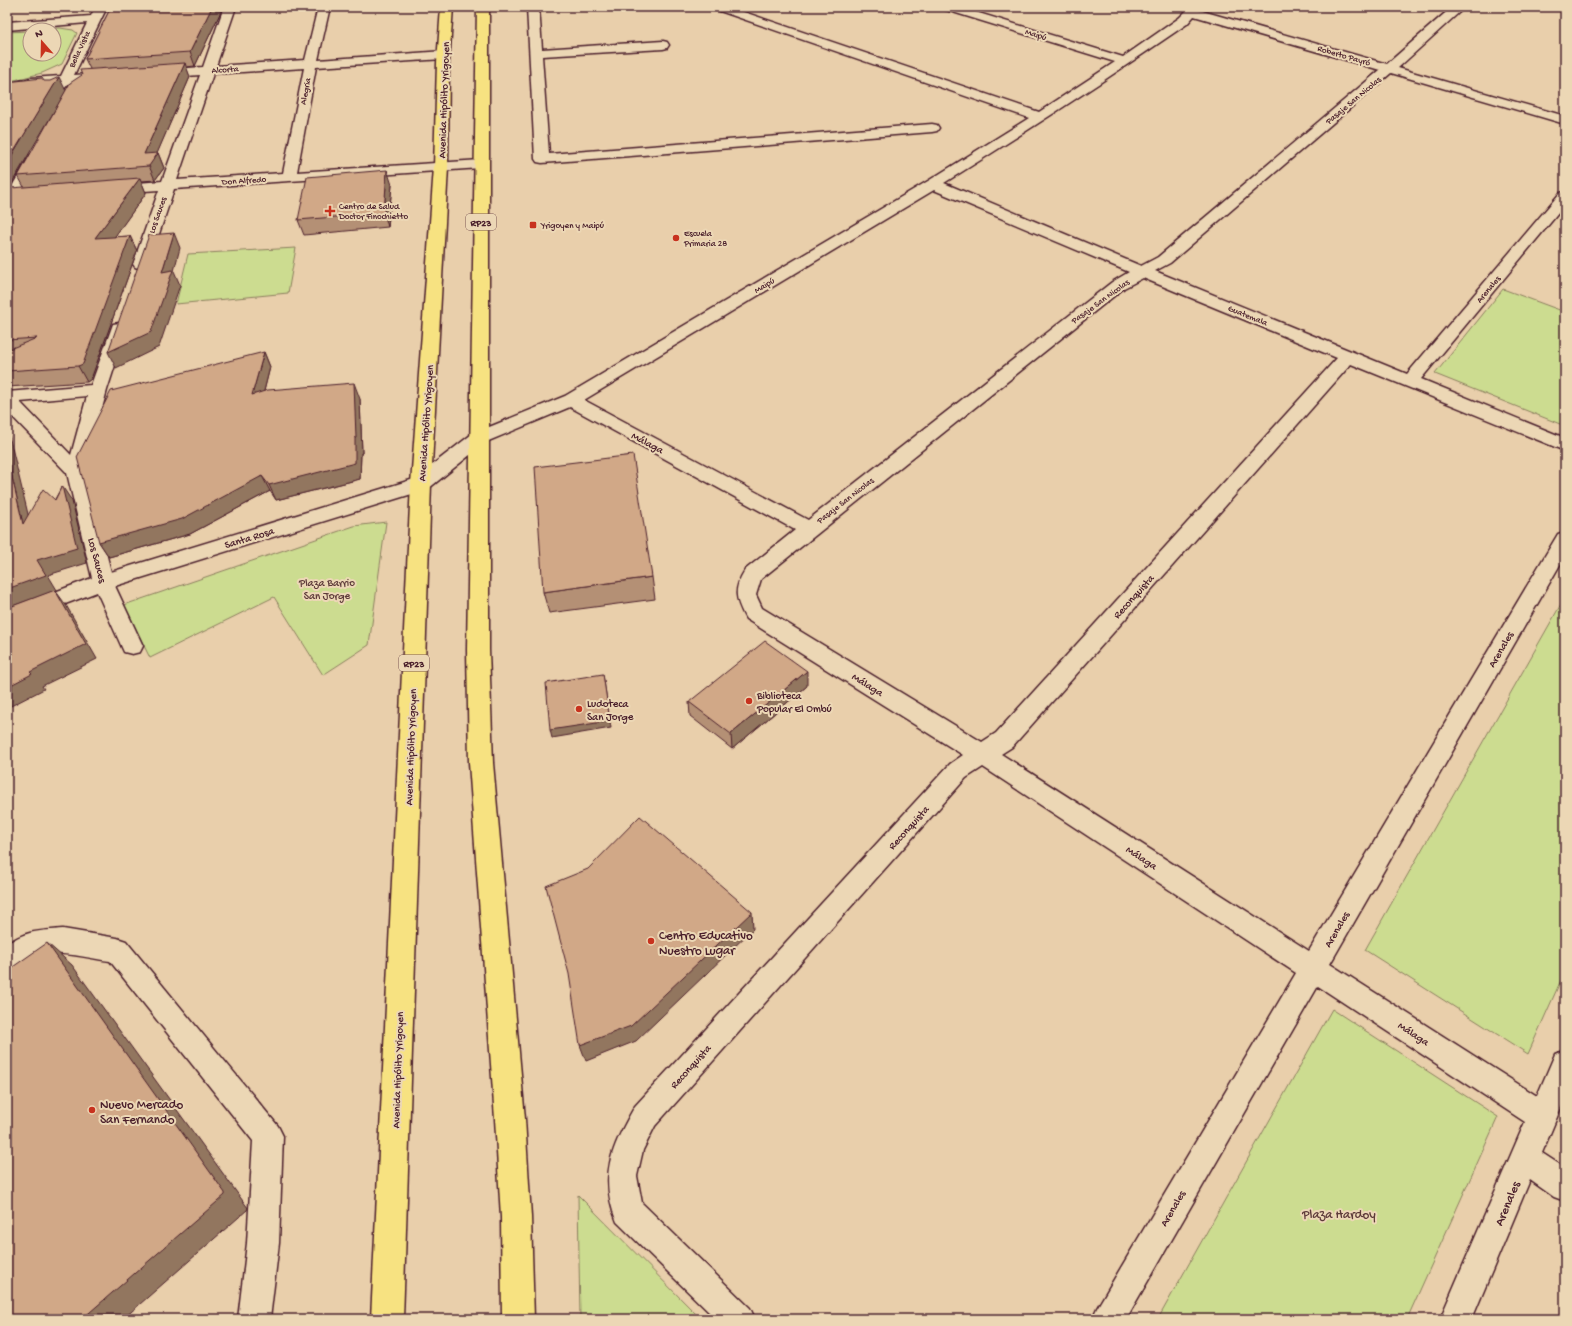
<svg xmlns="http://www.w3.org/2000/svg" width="1572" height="1326" viewBox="0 0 1572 1326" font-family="'Gochi Hand',sans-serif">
  <rect width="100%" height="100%" fill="#e9cfab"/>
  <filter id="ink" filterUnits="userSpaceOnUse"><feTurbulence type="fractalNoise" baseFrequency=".025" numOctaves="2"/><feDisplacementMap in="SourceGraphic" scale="8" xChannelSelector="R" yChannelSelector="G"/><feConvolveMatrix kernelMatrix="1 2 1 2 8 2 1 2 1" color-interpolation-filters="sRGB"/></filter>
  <g filter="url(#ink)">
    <path fill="#ccdc90" stroke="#8b7e5e" d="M 60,28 L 73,30 L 77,33 L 62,64 L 42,73 L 7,82 L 7,32 L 30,31 L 30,54 L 54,54 L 54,30 L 38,30 Z
      M 296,248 L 288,293 L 176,304 L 188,254 Z
      M 1503,289 L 1565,312 L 1565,426 L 1435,374 Z
      M 386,522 L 369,645 L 323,675 L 274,597 L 150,658 L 124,605 L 354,526 Z
      M 1565,597 L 1565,971 L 1528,1054 L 1365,950 Z
      M 1332,1009 L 1498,1117 L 1407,1319 L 1158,1319 Z
      M 578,1195 L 701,1319 L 580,1319 Z"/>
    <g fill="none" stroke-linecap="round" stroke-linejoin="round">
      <defs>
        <path id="lane" d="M 527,7 L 539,7 L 542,49 L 663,41 L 667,42 L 669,45 L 667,48 L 663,49 L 542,56 L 549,154 L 932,124 L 937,125 L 939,128 L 937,131 L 932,132 L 542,163 L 537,162 L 535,159 Z
          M 63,929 L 117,938 L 126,941 L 278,1126 L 283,1136 L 279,1243 L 270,1319 L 238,1319 L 247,1243 L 253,1141 L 110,961 C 88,958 55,949 34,956 C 26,959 17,968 7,972 L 7,944 C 28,930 39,931 63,929 Z"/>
        <path id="street" d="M 95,7 L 107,7 L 74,75 L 106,73 L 110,74 L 112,77 L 110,80 L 69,83 C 63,90 60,95 51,93 L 50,90 L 54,84 L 31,86 L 7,92 L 7,84 L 31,78 L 61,76 L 87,23 L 7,30 L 7,22 L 91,16 Z
          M 224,7 L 236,7 L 216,66 L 305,60 L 318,7 L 330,7 L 318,60 L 444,51 L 448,52 L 450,55 L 448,58 L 444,59 L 316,67 L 297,172 L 481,160 L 486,161 L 488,164 L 486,167 L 481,168 L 174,189 L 149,264 L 147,267 L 141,269 L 135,267 L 133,264 L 159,190 L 114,193 L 109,192 L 107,189 L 109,186 L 114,185 L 162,181 L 200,75 L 158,78 L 154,77 L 152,74 L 154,71 L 158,70 L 203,67 ZM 304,68 L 283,173 L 177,180 L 213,74 Z
          M 712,7 L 729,7 L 1039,112 L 1115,62 L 943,9 L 941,7 L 959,7 L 1123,57 L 1179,18 L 1190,7 L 1202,7 L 1199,10 L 1387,64 L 1452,7 L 1465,7 L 1398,68 L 1565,116 L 1565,124 L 1391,73 L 1170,263 L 1155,271 L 1407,374 L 1560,193 L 1565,192 L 1565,205 L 1421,379 L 1565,438 L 1565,451 L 1351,364 L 1012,747 L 1001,754 L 1309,951 L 1558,534 L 1565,532 L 1565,556 L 1330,964 L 1537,1096 L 1555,1054 L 1565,1050 L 1565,1098 L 1542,1153 L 1565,1168 L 1565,1201 L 1554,1197 L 1530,1180 L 1472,1319 L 1440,1319 L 1525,1122 L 1318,986 L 1126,1319 L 1092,1319 L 1097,1308 L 1296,973 L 983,767 L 966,778 L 655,1126 L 643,1150 L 637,1176 L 642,1203 L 750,1308 L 755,1319 L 716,1319 L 617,1222 C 598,1175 612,1147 635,1106 L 950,764 L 963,755 L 746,619 C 735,599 733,589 745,570 L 795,530 L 570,407 L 486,442 L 428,489 L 115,586 L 143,646 L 140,652 L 132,654 L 124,652 L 97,592 L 7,626 L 7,610 L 92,578 L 67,473 L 7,411 L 7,392 L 91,385 L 113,324 L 119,323 L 125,324 L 127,328 L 107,390 L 85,471 L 111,572 L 414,479 L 472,434 L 565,396 L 928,181 L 1029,118 L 714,9 ZM 1194,16 L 1380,70 L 1158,257 L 1141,266 L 944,183 C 1026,132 1107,79 1187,24 ZM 934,190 L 1129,272 L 1112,282 L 808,520 L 584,400 ZM 1143,278 L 1337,358 L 996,733 L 982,742 L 762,608 L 756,595 L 761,579 L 1124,288 ZM 87,396 L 71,455 L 20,402 Z
          M 36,153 L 41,154 L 43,157 L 14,208 L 12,211 L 7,212 L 7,195 L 29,157 L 31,154 Z"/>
        <path id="primary" d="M 441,7 L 453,7 L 449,63 L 448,167 L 431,484 L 403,1319 L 371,1319 L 411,484 L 434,167 L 437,63 Z
          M 477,7 L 489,7 L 489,650 L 493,763 L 525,1119 L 531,1217 L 534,1319 L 502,1319 L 501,1217 L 495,1119 L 469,763 L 467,650 Z"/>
      </defs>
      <use href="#lane" stroke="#4a1f2b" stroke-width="3"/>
      <use href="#street" stroke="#4a1f2b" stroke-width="3"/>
      <use href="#primary" stroke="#4a1f2b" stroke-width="3"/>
      <use href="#lane" fill="#ecd7b5" fill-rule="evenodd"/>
      <use href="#street" fill="#ecd7b5" fill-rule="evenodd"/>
      <use href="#primary" fill="#f7e281" fill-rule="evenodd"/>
    </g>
    <path fill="#b49074" stroke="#4a1f2b" d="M 111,7 L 223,7 L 195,66 L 186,67 L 190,77 L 157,153 L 158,153 L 164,168 L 155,180 L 141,181 L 146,193 L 114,237 L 130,236 L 137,251 L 91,379 L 87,382 L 7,387 L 7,194 L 24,187 L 18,176 L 90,69 L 85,59 Z
      M 392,185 L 388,227 L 304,235 L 298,220 Z
      M 264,352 L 270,367 L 264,391 L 360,399 L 362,453 L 361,453 L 360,479 L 276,500 L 270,491 L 190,534 L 109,557 L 99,542 Z
      M 652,577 L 655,599 L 549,613 L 543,592 Z
      M 807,686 L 732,749 L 690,716 L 689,702 Z"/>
    <path fill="#92765e" stroke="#4a1f2b" d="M 212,7 L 223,7 L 195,66 L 190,52 Z
      M 185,63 L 190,77 L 156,156 L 158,153 L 164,168 L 155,180 L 144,154 Z
      M 59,77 L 66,91 L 7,191 L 7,163 Z
      M 387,170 L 392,185 L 388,227 L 384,213 Z
      M 140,178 L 146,193 L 103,253 L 95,238 Z
      M 174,233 L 180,248 L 174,271 L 180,285 L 159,347 L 116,368 L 108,352 L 162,272 Z
      M 130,236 L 137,251 L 91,379 L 87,382 L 78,366 Z
      M 264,352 L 270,367 L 259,411 L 252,395 Z
      M 354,383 L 360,399 L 362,453 L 361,453 L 360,479 L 276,500 L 269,485 Z
      M 7,427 L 34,539 L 23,524 L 7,456 Z
      M 262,476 L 270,491 L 190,534 L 109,557 L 99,542 Z
      M 62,486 L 72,501 L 87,563 L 48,575 L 57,590 L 7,608 L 7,589 Z
      M 55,590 L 66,605 L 97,659 L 42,686 L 44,689 L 7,708 L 7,687 Z
      M 807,671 L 807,686 L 732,749 L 731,734 Z
      M 603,674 L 611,728 L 552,738 L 550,730 Z
      M 752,912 L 753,929 L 636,1041 L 586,1061 L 580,1045 Z
      M 47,943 L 72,965 L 248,1208 L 247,1210 L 123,1319 L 82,1319 Z"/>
    <path fill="#d1a887" stroke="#4a1f2b" d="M 111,7 L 212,7 L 190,52 L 85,59 Z
      M 185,63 L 144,154 L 158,153 L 149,166 L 18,176 L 70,83 L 82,75 L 80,70 Z
      M 59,77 L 7,163 L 7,82 L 42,78 L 44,81 L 50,81 Z
      M 387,170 L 384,213 L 298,220 L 307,177 Z
      M 140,178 L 95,238 L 130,236 L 83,364 L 78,366 L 7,371 L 7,350 L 37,338 L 7,340 L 7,194 L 11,188 Z
      M 174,233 L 162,272 L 173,270 L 151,332 L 108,352 L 149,235 Z
      M 264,352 L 252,395 L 268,390 L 354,383 L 356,438 L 355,438 L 355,463 L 269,485 L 262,476 L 182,519 L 99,542 L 77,457 L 111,391 Z
      M 633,455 L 652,577 L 543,592 L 535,467 Z
      M 7,456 L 23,524 L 43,489 L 55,500 L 62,486 L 77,548 L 37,560 L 46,575 L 7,589 Z
      M 55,590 L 86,644 L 30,672 L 32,674 L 7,687 L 7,608 Z
      M 765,641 L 807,671 L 731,734 L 689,702 Z
      M 603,674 L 610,721 L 550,730 L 546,683 Z
      M 640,816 L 752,912 L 631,1026 L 580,1045 L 569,974 L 546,886 L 588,869 Z
      M 47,943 L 225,1193 L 225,1195 L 82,1319 L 7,1319 L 7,971 Z"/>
  </g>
  <g fill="#c8321e" stroke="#ecd7b5" stroke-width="1.5">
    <path d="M328 205h4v4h4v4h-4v4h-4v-4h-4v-4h4z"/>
    <rect x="529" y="221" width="8" height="8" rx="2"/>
    <circle cx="676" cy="238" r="4"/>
    <circle cx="749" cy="701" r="4"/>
    <circle cx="579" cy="709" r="4"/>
    <circle cx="651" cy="941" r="4"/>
    <circle cx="92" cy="1110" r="4"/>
  </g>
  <g text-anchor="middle" stroke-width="4" stroke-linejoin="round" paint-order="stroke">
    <g font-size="9" fill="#4a1f2b" stroke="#ecd7b5">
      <text transform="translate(1036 34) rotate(17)" y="3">Maipú</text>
      <text transform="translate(79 49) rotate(-65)" y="3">Bella Vista</text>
      <text transform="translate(1344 55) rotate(16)" y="3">Roberto Payró</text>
      <text transform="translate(225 69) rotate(-4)" y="3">Alcorta</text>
      <text transform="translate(305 91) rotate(-79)" y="3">Alegria</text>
      <text transform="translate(1353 100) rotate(-40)" y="3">Pasaje San Nicolas</text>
      <text transform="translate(244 180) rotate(-4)" y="3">Don Alfredo</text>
      <text transform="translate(157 215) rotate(-71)" y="3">Los Sauces</text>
      <text transform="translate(764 285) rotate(-31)" y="3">Maipú</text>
      <text transform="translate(1488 289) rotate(-50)" y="3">Arenales</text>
      <text transform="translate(1100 301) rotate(-36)" y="3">Pasaje San Nicolas</text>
      <text transform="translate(1248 315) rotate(22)" y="3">Guatemala</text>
      <text transform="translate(845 500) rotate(-38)" y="3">Pasaje San Nicolas</text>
    </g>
    <g font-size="9" fill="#4a1f2b" stroke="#ecd7b5" text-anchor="start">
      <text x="339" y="209">Centro de Salud<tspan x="339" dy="10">Doctor Finochietto</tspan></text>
      <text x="541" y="228">Yrigoyen y Maipú</text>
      <text x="684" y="236">Escuela<tspan x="684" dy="10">Primaria 28</tspan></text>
    </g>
    <g fill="#ecd7b5" stroke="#7b5654" stroke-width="1">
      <rect x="466" y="214" width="30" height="16" rx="3"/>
      <rect x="399" y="655" width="30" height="16" rx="3"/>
    </g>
    <g font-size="10" font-weight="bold" fill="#4a1f2b">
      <text x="481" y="226">RP23</text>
      <text x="414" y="667">RP23</text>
    </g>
    <g font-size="11" fill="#4a1f2b" stroke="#ecd7b5">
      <text transform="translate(443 100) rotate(-88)" y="4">Avenida Hipólito Yrigoyen</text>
      <text transform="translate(425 423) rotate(-86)" y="4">Avenida Hipólito Yrigoyen</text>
      <text transform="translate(648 442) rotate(28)" y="4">Málaga</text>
      <text transform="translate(249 537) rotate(-17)" y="4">Santa Rosa</text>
      <text transform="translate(98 560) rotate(75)" y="4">Los Sauces</text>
      <text transform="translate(1133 596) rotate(-48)" y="4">Reconquista</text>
      <text transform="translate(1500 649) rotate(-60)" y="4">Arenales</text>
      <text transform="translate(868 684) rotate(32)" y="4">Málaga</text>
      <text transform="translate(410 747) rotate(-88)" y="4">Avenida Hipólito Yrigoyen</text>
      <text transform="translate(908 827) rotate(-48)" y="4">Reconquista</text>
      <text transform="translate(1142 857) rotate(33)" y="4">Málaga</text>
      <text transform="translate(1336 929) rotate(-60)" y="4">Arenales</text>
      <text transform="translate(1414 1033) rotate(33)" y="4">Málaga</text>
      <text transform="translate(690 1066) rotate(-48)" y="4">Reconquista</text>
      <text transform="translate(397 1070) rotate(-88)" y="4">Avenida Hipólito Yrigoyen</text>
      <text transform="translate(1172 1208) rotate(-60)" y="4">Arenales</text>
    </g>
    <g font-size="11" fill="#5e3b3a" stroke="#ecd7b5">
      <text x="327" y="586">Plaza Barrio<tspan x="327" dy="13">San Jorge</tspan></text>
    </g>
    <g font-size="11" fill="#4a1f2b" stroke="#ecd7b5" text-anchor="start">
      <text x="757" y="699">Biblioteca<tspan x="757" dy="13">Popular El Ombú</tspan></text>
      <text x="587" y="707">Ludoteca<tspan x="587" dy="13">San Jorge</tspan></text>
    </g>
    <g font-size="13" fill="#4a1f2b" stroke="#ecd7b5" text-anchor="start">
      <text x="659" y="939">Centro Educativo<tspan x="659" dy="15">Nuestro Lugar</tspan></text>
      <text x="100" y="1108">Nuevo Mercado<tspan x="100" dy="15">San Fernando</tspan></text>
    </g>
    <g font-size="13" fill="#4a1f2b" stroke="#ecd7b5">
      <text transform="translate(1506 1203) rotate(-67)" y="5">Arenales</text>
    </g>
    <g font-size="13" fill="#5e3b3a" stroke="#ecd7b5">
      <text x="1339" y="1218">Plaza Hardoy</text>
    </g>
  </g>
  <rect width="1572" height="1326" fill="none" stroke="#ecd7b5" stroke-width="24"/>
  <rect x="12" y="12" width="1548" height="1302" fill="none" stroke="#4a1f2b" stroke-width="1.5" filter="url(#ink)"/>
  <g transform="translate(42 42) rotate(340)"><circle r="19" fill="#ecd7b5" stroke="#ab8d7e"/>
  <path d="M0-3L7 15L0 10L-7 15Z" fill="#c8321e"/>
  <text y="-6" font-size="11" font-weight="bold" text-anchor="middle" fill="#4a1f2b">N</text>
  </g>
</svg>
